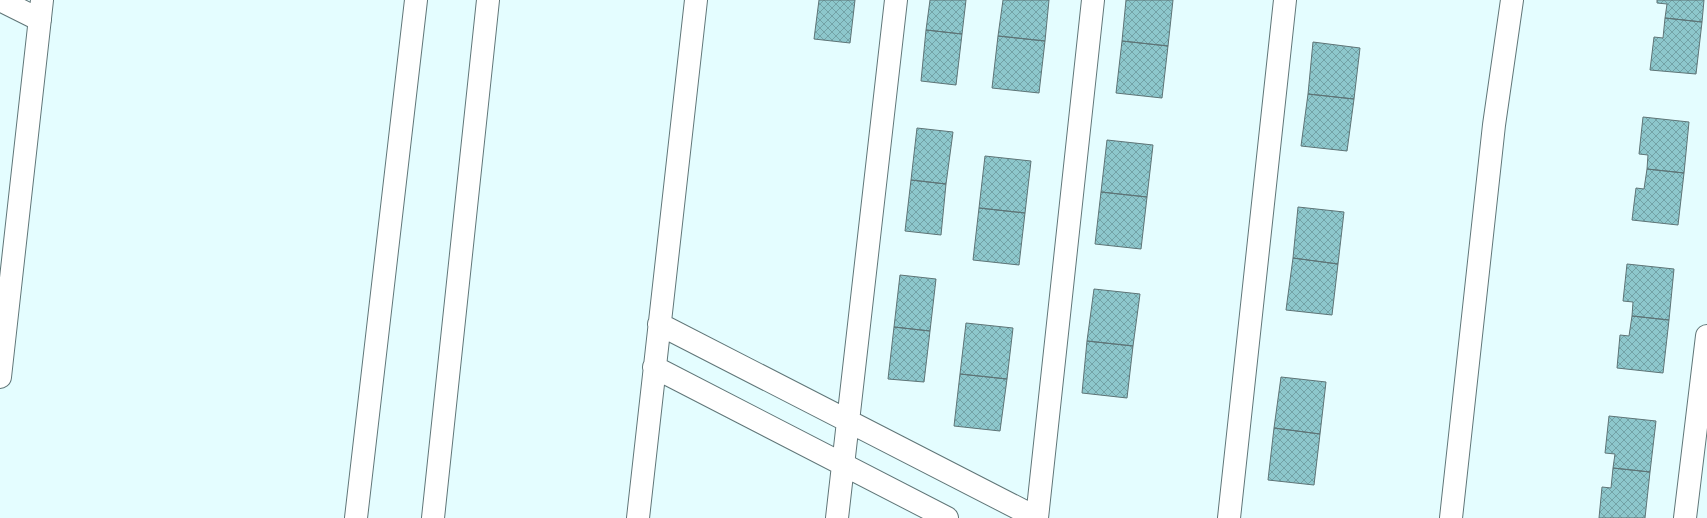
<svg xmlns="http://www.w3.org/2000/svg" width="1707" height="518" viewBox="0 0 1707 518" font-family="Raleway,sans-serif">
  <defs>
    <pattern id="building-cross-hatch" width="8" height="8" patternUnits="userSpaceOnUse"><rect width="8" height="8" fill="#8dc7cc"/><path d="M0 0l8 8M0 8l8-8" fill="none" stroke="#73a2a6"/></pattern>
  </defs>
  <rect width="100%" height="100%" fill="#e4fdff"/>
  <path fill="url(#building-cross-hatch)" stroke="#5e7476" d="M 819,0 L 855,0 L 850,43 L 814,39 Z
    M 930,0 L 966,0 L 962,34 L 926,30 Z
    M 1003,0 L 1049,0 L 1045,41 L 998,36 Z
    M 1126,0 L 1173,0 L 1168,46 L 1122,41 Z
    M 1657,0 L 1704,0 L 1702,22 L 1665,18 L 1667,4 L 1657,3 Z
    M 1665,18 L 1702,22 L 1696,74 L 1650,70 L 1654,37 L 1663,38 Z
    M 926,30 L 962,34 L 956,85 L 921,81 Z
    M 998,36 L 1045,41 L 1039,93 L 992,88 Z
    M 1122,41 L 1168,46 L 1162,98 L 1116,93 Z
    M 1313,42 L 1360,48 L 1354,99 L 1308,94 Z
    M 1308,94 L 1354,99 L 1347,151 L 1301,146 Z
    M 1643,117 L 1689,122 L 1684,173 L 1647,169 L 1648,155 L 1639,154 Z
    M 917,128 L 953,132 L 946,184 L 911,180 Z
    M 1107,140 L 1153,145 L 1147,197 L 1101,192 Z
    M 985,156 L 1031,161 L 1025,213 L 979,208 Z
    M 1647,169 L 1684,173 L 1678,225 L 1632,220 L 1636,188 L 1644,189 Z
    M 911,180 L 946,184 L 941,235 L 905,231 Z
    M 1101,192 L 1147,197 L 1141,249 L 1095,244 Z
    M 1298,207 L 1344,212 L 1338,264 L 1293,258 Z
    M 979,208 L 1025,213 L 1019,265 L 973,260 Z
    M 1293,258 L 1338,264 L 1332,315 L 1286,310 Z
    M 1627,264 L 1674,269 L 1669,320 L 1632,316 L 1633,302 L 1623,301 Z
    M 900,275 L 936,279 L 930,331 L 894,327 Z
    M 1094,289 L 1140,294 L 1133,346 L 1087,341 Z
    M 1632,316 L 1669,320 L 1663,373 L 1617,368 L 1620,335 L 1629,336 Z
    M 966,323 L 1013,328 L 1007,379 L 960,374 Z
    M 894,327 L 930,331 L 924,382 L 888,379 Z
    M 1087,341 L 1133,346 L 1127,398 L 1082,393 Z
    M 960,374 L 1007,379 L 1000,431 L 954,426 Z
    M 1281,377 L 1326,382 L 1320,434 L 1274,428 Z
    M 1609,416 L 1656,421 L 1650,472 L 1613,468 L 1615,454 L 1605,453 Z
    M 1274,428 L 1320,434 L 1314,485 L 1268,480 Z
    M 1613,468 L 1650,472 L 1645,518 L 1599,518 L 1602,487 L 1611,488 Z"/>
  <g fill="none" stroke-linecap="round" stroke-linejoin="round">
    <defs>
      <path id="minor" d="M 0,0 L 40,20
        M 659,324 L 1037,518
        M 654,367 L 947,518
        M 0,377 L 42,0
        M 638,518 L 696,0
        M 837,518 L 896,0
        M 1037,518 L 1093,0
        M 1229,518 L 1285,0
        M 1451,518 L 1494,125 L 1512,0
        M 1685,518 L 1707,336"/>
      <path id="motorway" d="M 356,518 L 416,0
        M 433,518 L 488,0"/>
    </defs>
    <use href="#minor" stroke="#607678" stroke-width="24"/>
    <use href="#motorway" stroke="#607678" stroke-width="24"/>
    <use href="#minor" stroke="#fff" stroke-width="22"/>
    <use href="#motorway" stroke="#fff" stroke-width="22"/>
  </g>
</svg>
